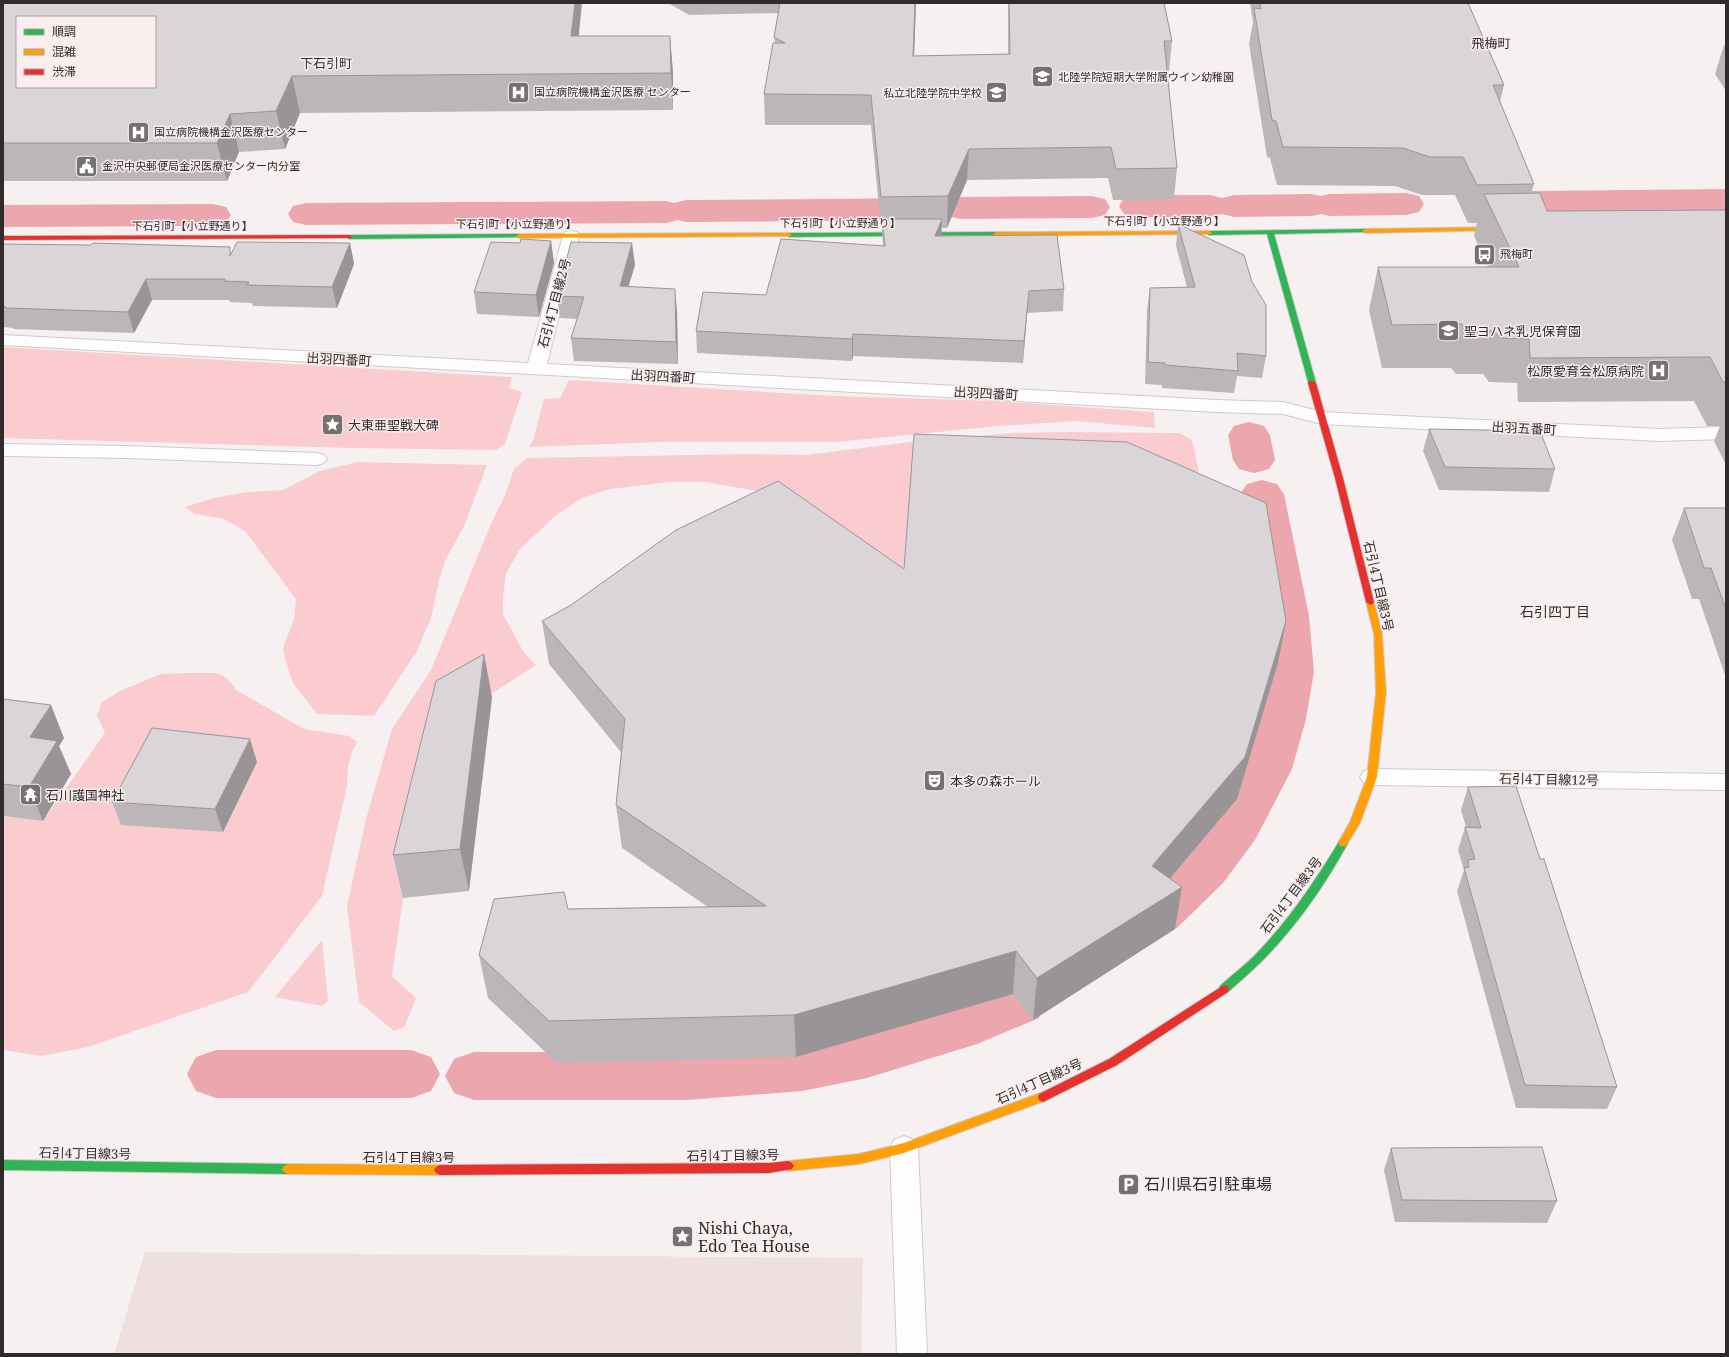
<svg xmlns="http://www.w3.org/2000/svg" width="1729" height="1357" viewBox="0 0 1729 1357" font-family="'Noto Serif','Noto Sans JP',serif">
  <rect width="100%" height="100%" fill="#f7f0f1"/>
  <path fill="#eee0e0" d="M 145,1252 L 863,1258 L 861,1354 L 114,1354 Z"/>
  <path fill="#faccd0" d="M 3,347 L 512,377 L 509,388 L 522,392 L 505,444 L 496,450 L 350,448 L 3,438 Z
    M 569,380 L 834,396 L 996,401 L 1154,412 L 1155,428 L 1077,421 L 999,426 L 836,442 L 661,442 L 529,447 L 533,441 L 544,399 L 560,398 Z
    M 1067,432 L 1180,433 L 1192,440 L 1199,472 L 1099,475 L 907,566 L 864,583 L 763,492 L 706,482 L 669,482 L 610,489 L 582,498 L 555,516 L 519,550 L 506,574 L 503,597 L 503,614 L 523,651 L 536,665 L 445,724 L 403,898 L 392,976 L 416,998 L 405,1026 L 394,1031 L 359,1002 L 347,906 L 366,819 L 392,729 L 431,670 L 491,524 L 505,495 L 514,469 L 527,458 L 746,454 L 806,455 L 927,440 L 1014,433 Z
    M 358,462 L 487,465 L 465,524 L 446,559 L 439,581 L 431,618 L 417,651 L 374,716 L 317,714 L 293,683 L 285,659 L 283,648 L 294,619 L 296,599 L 245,531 L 224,519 L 195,514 L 185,507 L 214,498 L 248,492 L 283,490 L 320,471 Z
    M 192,673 C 214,674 223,668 236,690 L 304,729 L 349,736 L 357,742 C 349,756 347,770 347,786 L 322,896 L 248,992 L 88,1047 L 41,1056 L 3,1050 L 3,816 L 43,821 L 105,733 L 97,715 L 102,702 L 120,691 L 161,674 Z
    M 322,940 L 328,1001 L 322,1006 L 275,997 Z"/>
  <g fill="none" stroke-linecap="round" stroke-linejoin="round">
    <path fill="#eca6ae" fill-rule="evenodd" d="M 1726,189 L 1726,211 L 1532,213 L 1519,210 L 1514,202 L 1519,194 L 1532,191 Z
      M 1406,193 L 1419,196 L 1424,204 L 1419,212 L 1406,215 L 1330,216 L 1321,214 L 1312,216 L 1234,217 L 1222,214 L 1210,217 L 1137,217 L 1124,214 L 1119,206 L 1124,198 L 1137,195 L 1210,195 L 1222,198 L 1234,195 L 1312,194 L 1321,196 L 1330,194 Z
      M 1092,196 L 1105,199 L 1110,207 L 1105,215 L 1092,218 L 961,219 L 952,217 L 939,220 L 686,222 L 678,220 L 666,223 L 306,225 L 293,222 L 288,214 L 293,206 L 306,203 L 666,201 L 674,203 L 686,200 L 939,198 L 948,200 L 961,197 Z
      M 213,204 L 226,207 L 231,215 L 226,223 L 213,226 L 3,227 L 3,205 Z
      M 1249,422 L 1264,426 L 1270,435 L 1275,460 L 1269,469 L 1254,473 L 1239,469 L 1233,460 L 1228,435 L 1234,426 Z
      M 1262,480 L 1277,484 L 1284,494 L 1309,616 L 1314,672 L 1306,719 L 1292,769 L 1255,840 L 1223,883 L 1177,928 L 1158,934 L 1139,928 L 1131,913 L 1139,898 L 1185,855 L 1218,813 L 1242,769 L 1256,719 L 1266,672 L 1263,616 L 1240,494 L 1247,484 Z
      M 1019,979 L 1039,986 L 1047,1002 L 1039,1018 L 977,1044 L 867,1078 L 802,1091 L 687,1100 L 474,1100 L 454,1093 L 445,1076 L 454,1059 L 474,1052 L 687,1052 L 802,1043 L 867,1030 L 946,1008 Z
      M 216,1050 L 411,1050 L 431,1057 L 440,1074 L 431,1091 L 411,1098 L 216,1098 L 196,1091 L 187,1074 L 196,1057 Z"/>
    <defs>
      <path id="lane" d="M 3,444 L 126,446 L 317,453 L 324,455 L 327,459 L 324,463 L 317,465 L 126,458 L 3,456 Z
        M 904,1136 L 914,1140 L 918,1148 L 927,1354 L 897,1354 L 890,1148 L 894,1140 Z"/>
      <path id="street" d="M 571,231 L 577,232 L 579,236 L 547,364 L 1217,400 L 1283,402 L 1322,412 L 1660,429 L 1726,427 L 1726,439 L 1660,441 L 1322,424 L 1283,414 L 1217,412 L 3,345 L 3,335 L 528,363 L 563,236 L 565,232 Z
        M 1372,769 L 1726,774 L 1726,790 L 1372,785 L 1364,783 L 1360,777 L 1364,771 Z"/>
      <path id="fast" d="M 1365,229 L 1367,230 L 1367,232 L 1274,234 L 1316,383 L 1312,385 L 1309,385 L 1267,234 L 1209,235 L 1206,233 L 1209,231 Z
        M 996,232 L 999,234 L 998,235 L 789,237 L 786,235 L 789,233 Z
        M 519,234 L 521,235 L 521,237 L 349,239 L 346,237 L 349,235 Z
        M 1343,839 L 1346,840 L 1348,843 C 1325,885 1296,927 1262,961 C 1251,972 1239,982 1228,992 L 1224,993 L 1220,992 L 1219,989 L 1220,986 C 1233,974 1247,964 1259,951 C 1290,918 1316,880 1340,840 Z
        M 3,1160 L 288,1164 L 292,1166 L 294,1169 L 292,1172 L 288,1174 L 3,1170 Z"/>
      <path id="slow" d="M 1506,227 L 1508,228 L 1508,230 L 1365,233 L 1362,231 L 1365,229 Z
        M 1209,231 L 1211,232 L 1211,234 L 996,236 L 993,234 L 996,232 Z
        M 789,233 L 792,235 L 791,236 L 519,238 L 516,236 L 519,234 Z
        M 1370,599 L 1374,602 L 1382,634 L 1386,692 L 1377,777 L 1360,823 L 1346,846 L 1340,846 L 1338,843 L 1350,822 L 1367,777 L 1376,692 L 1374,634 L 1366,602 Z
        M 1043,1092 L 1047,1094 L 1048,1097 L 1047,1100 L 904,1153 L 859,1164 L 788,1171 L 784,1169 L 782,1166 L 784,1163 L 788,1161 L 859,1154 L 904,1143 Z
        M 288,1164 L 440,1165 L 444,1167 L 446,1170 L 444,1173 L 440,1175 L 288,1174 L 284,1172 L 282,1169 L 284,1166 Z"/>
      <path id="jam" d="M 349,235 L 352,237 L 351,238 L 3,240 L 3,236 Z
        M 1309,381 L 1312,381 L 1316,383 L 1343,478 L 1374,602 L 1373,604 L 1370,605 L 1366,602 L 1335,478 L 1308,383 Z
        M 1224,985 L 1228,986 L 1229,989 L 1228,992 L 1117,1065 L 1043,1102 L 1039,1100 L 1038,1097 L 1039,1094 L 1109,1059 Z
        M 788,1161 L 792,1163 L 794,1166 L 792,1169 L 769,1173 L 440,1175 L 436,1173 L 434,1170 L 436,1167 L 440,1165 L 769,1163 Z"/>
    </defs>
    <use href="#lane" stroke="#cfcaca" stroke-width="2"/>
    <use href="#street" stroke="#cfcaca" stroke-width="2"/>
    <use href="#fast" stroke="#cfcaca" stroke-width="2"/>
    <use href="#slow" stroke="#cfcaca" stroke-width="2"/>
    <use href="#jam" stroke="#cfcaca" stroke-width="2"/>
    <use href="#lane" fill="#fefdfd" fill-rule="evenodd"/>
    <use href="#street" fill="#fefdfd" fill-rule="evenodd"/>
    <use href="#fast" fill="#30b455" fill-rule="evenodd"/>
    <use href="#slow" fill="#ff9f0a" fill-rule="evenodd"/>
    <use href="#jam" fill="#e5322d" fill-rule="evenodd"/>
  </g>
  <path fill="#bbb7b8" d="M 3,3 L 579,36 L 670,36 L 673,73 L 673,110 L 300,113 L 285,149 L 239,152 L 227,181 L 3,181 Z
    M 668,3 L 916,3 L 914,56 L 1008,54 L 1008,3 L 1164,3 L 1172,41 L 1169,71 L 1167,71 L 1177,168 L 1174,199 L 1113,200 L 1108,178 L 967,180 L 947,228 L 942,228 L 941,236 L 1064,289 L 1063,311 L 1027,313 L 1023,363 L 853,356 L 852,361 L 697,353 L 696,331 L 766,295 L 883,246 L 882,228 L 881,228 L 871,125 L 765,125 L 764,94 L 775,43 L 774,37 L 779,13 L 689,15 Z
    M 1250,3 L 1468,3 L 1504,85 L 1500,102 L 1534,184 L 1531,193 L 1547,211 L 1726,210 L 1726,465 L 1714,441 L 1720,426 L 1707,426 L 1694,401 L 1518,402 L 1517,383 L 1489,382 L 1483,374 L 1456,374 L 1451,368 L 1382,368 L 1369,310 L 1378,267 L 1488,267 L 1474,236 L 1477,223 L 1468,223 L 1455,195 L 1422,195 L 1395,186 L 1277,185 L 1270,158 L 1267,157 L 1249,44 L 1253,22 Z
    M 1724,45 L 1726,45 L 1726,91 L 1715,74 Z
    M 1178,224 L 1266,356 L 1262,378 L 1237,376 L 1234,393 L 1162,388 L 1162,385 L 1145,384 L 1147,310 L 1150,288 L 1187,287 L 1176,246 Z
    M 551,241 L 554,263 L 539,317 L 477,314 L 474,292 L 520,243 Z
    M 350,243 L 354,264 L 337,308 L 253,306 L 252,303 L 230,302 L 229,300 L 152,300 L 134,333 L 13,329 L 13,328 L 3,327 L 3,244 L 232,253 Z
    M 635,265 L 628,286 L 677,311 L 678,364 L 574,361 L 571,338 L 577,319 L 560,318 L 557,296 Z
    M 1429,429 L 1555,469 L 1549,492 L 1439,490 L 1423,451 Z
    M 1684,508 L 1726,508 L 1726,678 L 1699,599 L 1692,599 L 1672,540 Z
    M 904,569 L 1278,663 L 1237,799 L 1170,878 L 1182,887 L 1175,929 L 1033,1020 L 1013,994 L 796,1057 L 557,1063 L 488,998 L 479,955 L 568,909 L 708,907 L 622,848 L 616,805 L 621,752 L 549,664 L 542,621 Z
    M 492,697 L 469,891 L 403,898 L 393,855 Z
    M 3,699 L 64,738 L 59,746 L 71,774 L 43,821 L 3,816 Z
    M 257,762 L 223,832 L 121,825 L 112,802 Z
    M 1468,787 L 1540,859 L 1617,1087 L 1607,1109 L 1516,1108 L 1457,891 L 1464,870 L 1458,850 L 1465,827 L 1466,827 L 1461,810 Z
    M 1391,1148 L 1557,1201 L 1547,1223 L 1395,1222 L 1384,1170 Z"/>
  <path fill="#999596" d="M 575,3 L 582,3 L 575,73 L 571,36 Z
    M 915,3 L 916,3 L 913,86 L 913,56 Z
    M 670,36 L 673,73 L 673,110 L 671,73 Z
    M 292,76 L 300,113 L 285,149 L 276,111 Z
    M 230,114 L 239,152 L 227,181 L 217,143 Z
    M 969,149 L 967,180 L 947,228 L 948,196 Z
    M 942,219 L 941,241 L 935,236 Z
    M 551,241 L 554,263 L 539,317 L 536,295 Z
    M 350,243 L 354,264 L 337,308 L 332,287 Z
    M 632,243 L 635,265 L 622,308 L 620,286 Z
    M 146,279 L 152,300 L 134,333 L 128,312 Z
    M 675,289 L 677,311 L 678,364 L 676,342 Z
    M 1029,291 L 1027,313 L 1023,363 L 1024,341 Z
    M 853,334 L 853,356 L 852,361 L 852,339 Z
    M 1286,621 L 1278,663 L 1237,799 L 1145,908 L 1152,866 Z
    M 484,654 L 492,697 L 469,891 L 460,849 Z
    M 51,705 L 64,738 L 59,746 L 71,774 L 43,821 L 29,787 L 30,737 Z
    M 250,739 L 257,762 L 223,832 L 215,809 Z
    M 1182,887 L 1175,929 L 1033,1020 L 1037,978 Z
    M 1016,951 L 1013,994 L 796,1057 L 794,1015 Z"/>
  <path fill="#dad5d6" stroke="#999596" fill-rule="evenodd" d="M 3,3 L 575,3 L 571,36 L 670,36 L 671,73 L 292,76 L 276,111 L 230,114 L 217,143 L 3,143 ZM 17,17 L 155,17 L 155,87 L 17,87 Z
    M 780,3 L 915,3 L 913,56 L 1010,54 L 1009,3 L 1164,3 L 1172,41 L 1164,41 L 1177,168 L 1116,169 L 1111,147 L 969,149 L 948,196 L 881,197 L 871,95 L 764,94 L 773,43 L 785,43 L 774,37 Z
    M 1260,3 L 1468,3 L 1504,85 L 1493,85 L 1534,184 L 1477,185 L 1463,157 L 1430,157 L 1403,148 L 1283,147 L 1276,121 L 1272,120 L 1254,8 L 1261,9 Z
    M 1540,193 L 1547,211 L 1726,210 L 1726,382 L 1723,382 L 1710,357 L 1530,358 L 1529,339 L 1500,338 L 1494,331 L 1467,331 L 1462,324 L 1392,325 L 1378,267 L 1519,267 L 1484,194 Z
    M 882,219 L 942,219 L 935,236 L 1057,235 L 1064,289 L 1029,291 L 1024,341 L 853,334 L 852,339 L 696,331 L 703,292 L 766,295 L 781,239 L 885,246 Z
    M 1178,224 L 1244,255 L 1252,282 L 1266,305 L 1266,356 L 1237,353 L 1238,371 L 1165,365 L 1165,363 L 1148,362 L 1150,288 L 1195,287 Z
    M 521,239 L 551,241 L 536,295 L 474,292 L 491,242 L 520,243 Z
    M 237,242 L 350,243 L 332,287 L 247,285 L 249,282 L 224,281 L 225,279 L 146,279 L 128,312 L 6,308 L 6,307 L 3,306 L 3,244 L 91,245 L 93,243 L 230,247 L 230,256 Z
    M 571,242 L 632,243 L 620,286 L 675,289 L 676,342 L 571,338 L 584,297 L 557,296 Z
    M 1429,429 L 1540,431 L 1555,469 L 1445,467 Z
    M 914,434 L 1127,442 L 1266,503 L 1286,621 L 1245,757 L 1152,866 L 1182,887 L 1037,978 L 1016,951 L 794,1015 L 549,1021 L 479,955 L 494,899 L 564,892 L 568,909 L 766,906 L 616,805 L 625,719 L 542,621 L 571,605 L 676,530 L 778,481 L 904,569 Z
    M 1684,508 L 1726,508 L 1726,609 L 1711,568 L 1704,568 Z
    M 484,654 L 460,849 L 393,855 L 436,681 Z
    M 3,699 L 51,705 L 30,737 L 57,741 L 29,787 L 3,784 Z
    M 152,728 L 250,739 L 215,809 L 112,802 Z
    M 1516,786 L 1540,859 L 1544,859 L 1617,1087 L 1525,1085 L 1464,868 L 1469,867 L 1468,860 L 1475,859 L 1465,827 L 1481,828 L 1468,787 Z
    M 1542,1147 L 1557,1201 L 1402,1200 L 1391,1148 Z"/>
  <defs>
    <symbol id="school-square" viewBox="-11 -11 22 22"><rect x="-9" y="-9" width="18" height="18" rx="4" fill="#767171" stroke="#faedee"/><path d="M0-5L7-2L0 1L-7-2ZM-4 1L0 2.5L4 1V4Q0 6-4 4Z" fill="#fff"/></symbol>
    <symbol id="hospital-square" viewBox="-11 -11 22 22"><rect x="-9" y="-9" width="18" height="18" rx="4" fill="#767171" stroke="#faedee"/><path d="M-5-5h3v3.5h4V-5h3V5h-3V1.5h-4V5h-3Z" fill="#fff"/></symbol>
    <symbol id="civic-square" viewBox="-11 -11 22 22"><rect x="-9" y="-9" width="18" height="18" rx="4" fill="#767171" stroke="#faedee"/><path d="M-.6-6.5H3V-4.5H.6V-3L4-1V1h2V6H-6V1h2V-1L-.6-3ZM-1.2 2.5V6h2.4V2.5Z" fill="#fff"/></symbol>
    <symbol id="bus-square" viewBox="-11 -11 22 22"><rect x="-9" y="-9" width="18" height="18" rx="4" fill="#767171" stroke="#faedee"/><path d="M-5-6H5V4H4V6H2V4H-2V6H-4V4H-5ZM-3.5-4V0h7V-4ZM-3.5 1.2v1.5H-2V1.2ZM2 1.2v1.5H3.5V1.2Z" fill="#fff"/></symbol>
    <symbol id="sight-square" viewBox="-11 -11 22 22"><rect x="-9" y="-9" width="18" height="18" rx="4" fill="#767171" stroke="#faedee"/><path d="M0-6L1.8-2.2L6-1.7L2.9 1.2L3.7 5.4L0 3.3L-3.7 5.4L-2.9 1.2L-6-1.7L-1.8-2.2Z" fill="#fff"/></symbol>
    <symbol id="theatre-square" viewBox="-11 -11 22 22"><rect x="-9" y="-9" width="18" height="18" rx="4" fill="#767171" stroke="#faedee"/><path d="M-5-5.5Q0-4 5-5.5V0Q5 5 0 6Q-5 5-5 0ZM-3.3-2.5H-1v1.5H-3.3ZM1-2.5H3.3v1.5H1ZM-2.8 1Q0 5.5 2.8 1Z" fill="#fff"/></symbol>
    <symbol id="temple-square" viewBox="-11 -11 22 22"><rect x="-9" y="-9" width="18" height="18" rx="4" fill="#767171" stroke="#faedee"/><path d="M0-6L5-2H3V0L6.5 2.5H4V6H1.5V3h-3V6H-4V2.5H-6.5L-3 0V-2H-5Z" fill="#fff"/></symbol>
    <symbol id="parking-square" viewBox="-11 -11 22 22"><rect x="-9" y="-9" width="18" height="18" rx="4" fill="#767171" stroke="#faedee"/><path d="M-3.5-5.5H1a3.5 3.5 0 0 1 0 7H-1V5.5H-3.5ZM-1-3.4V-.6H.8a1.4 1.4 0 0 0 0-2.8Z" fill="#fff"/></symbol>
  </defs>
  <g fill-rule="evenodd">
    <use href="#school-square" x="1030" y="64" width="25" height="25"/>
    <use href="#hospital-square" x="506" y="80" width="25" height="25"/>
    <use href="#school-square" x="984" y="80" width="25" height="25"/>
    <use href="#hospital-square" x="126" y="120" width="25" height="25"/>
    <use href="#civic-square" x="74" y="154" width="25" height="25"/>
    <use href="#bus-square" x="1472" y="242" width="25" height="25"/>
    <use href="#school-square" x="1436" y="318" width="25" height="25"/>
    <use href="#hospital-square" x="1646" y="358" width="25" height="25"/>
    <use href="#sight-square" x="320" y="412" width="25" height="25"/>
    <use href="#theatre-square" x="922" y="768" width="25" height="25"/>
    <use href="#temple-square" x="18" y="782" width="25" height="25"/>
    <use href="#parking-square" x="1116" y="1172" width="25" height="25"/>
    <use href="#sight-square" x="670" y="1224" width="25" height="25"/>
  </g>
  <g text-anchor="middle" stroke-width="3" stroke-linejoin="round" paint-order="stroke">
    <g font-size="11" fill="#302c2c" stroke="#faedee" text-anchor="start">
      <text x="1058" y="81">北陸学院短期大学附属ウイン幼稚園</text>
      <text x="534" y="96">国立病院機構金沢医療 センター</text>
      <text x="982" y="97" text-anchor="end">私立北陸学院中学校</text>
      <text x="154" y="136">国立病院機構金沢医療センター</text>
      <text x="102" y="170">金沢中央郵便局金沢医療センター内分室</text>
      <text x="1500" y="258">飛梅町</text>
    </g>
    <g font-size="11" fill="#302c2c" stroke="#faedee">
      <text x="1164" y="225">下石引町【小立野通り】</text>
      <text x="840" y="227">下石引町【小立野通り】</text>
      <text x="516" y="228">下石引町【小立野通り】</text>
      <text x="192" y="230">下石引町【小立野通り】</text>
    </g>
    <g font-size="13" fill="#302c2c" stroke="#faedee">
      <text x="1491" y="48">飛梅町</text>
      <text x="326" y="68">下石引町</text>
    </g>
    <g font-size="13" fill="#302c2c" stroke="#faedee">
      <text transform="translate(554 303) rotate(-75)" y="5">石引4丁目線2号</text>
      <text transform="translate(339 359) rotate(3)" y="5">出羽四番町</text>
      <text transform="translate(663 376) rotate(3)" y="5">出羽四番町</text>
      <text transform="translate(986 393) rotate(3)" y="5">出羽四番町</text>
      <text transform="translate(1524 428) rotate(3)" y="5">出羽五番町</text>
      <text transform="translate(1379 586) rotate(77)" y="5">石引4丁目線3号</text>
      <text transform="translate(1549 779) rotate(1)" y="5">石引4丁目線12号</text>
      <text transform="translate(1291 895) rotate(-53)" y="5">石引4丁目線3号</text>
      <text transform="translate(1039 1081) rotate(-24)" y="5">石引4丁目線3号</text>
      <text transform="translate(85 1153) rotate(1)" y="5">石引4丁目線3号</text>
      <text transform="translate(733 1155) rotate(-1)" y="5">石引4丁目線3号</text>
      <text x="409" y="1162">石引4丁目線3号</text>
    </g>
    <g font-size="13" fill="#302c2c" stroke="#faedee" text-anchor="start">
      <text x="1464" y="336">聖ヨハネ乳児保育園</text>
      <text x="1644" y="376" text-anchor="end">松原愛育会松原病院</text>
      <text x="348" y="430">大東亜聖戦大碑</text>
      <text x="950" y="786">本多の森ホール</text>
      <text x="46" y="800">石川護国神社</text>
    </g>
    <g font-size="14" fill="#302c2c" stroke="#faedee">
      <text x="1555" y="617">石引四丁目</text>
    </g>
    <g font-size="16" fill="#302c2c" stroke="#faedee" text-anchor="start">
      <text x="1144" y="1190">石川県石引駐車場</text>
      <text x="698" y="1234">Nishi Chaya,<tspan x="698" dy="18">Edo Tea House</tspan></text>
    </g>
  </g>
  <rect width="1729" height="1357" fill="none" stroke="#302c2c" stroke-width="8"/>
  <rect x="16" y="16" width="140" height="72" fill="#faedee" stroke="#a9a0a0"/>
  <rect x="24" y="29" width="20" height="6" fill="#30b455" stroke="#a9a0a0"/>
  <text x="52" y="36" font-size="12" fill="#302c2c">順調</text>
  <rect x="24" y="49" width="20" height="6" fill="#ff9f0a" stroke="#a9a0a0"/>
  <text x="52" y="56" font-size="12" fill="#302c2c">混雑</text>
  <rect x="24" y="69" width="20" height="6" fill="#e5322d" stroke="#a9a0a0"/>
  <text x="52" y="76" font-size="12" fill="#302c2c">渋滞</text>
</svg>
